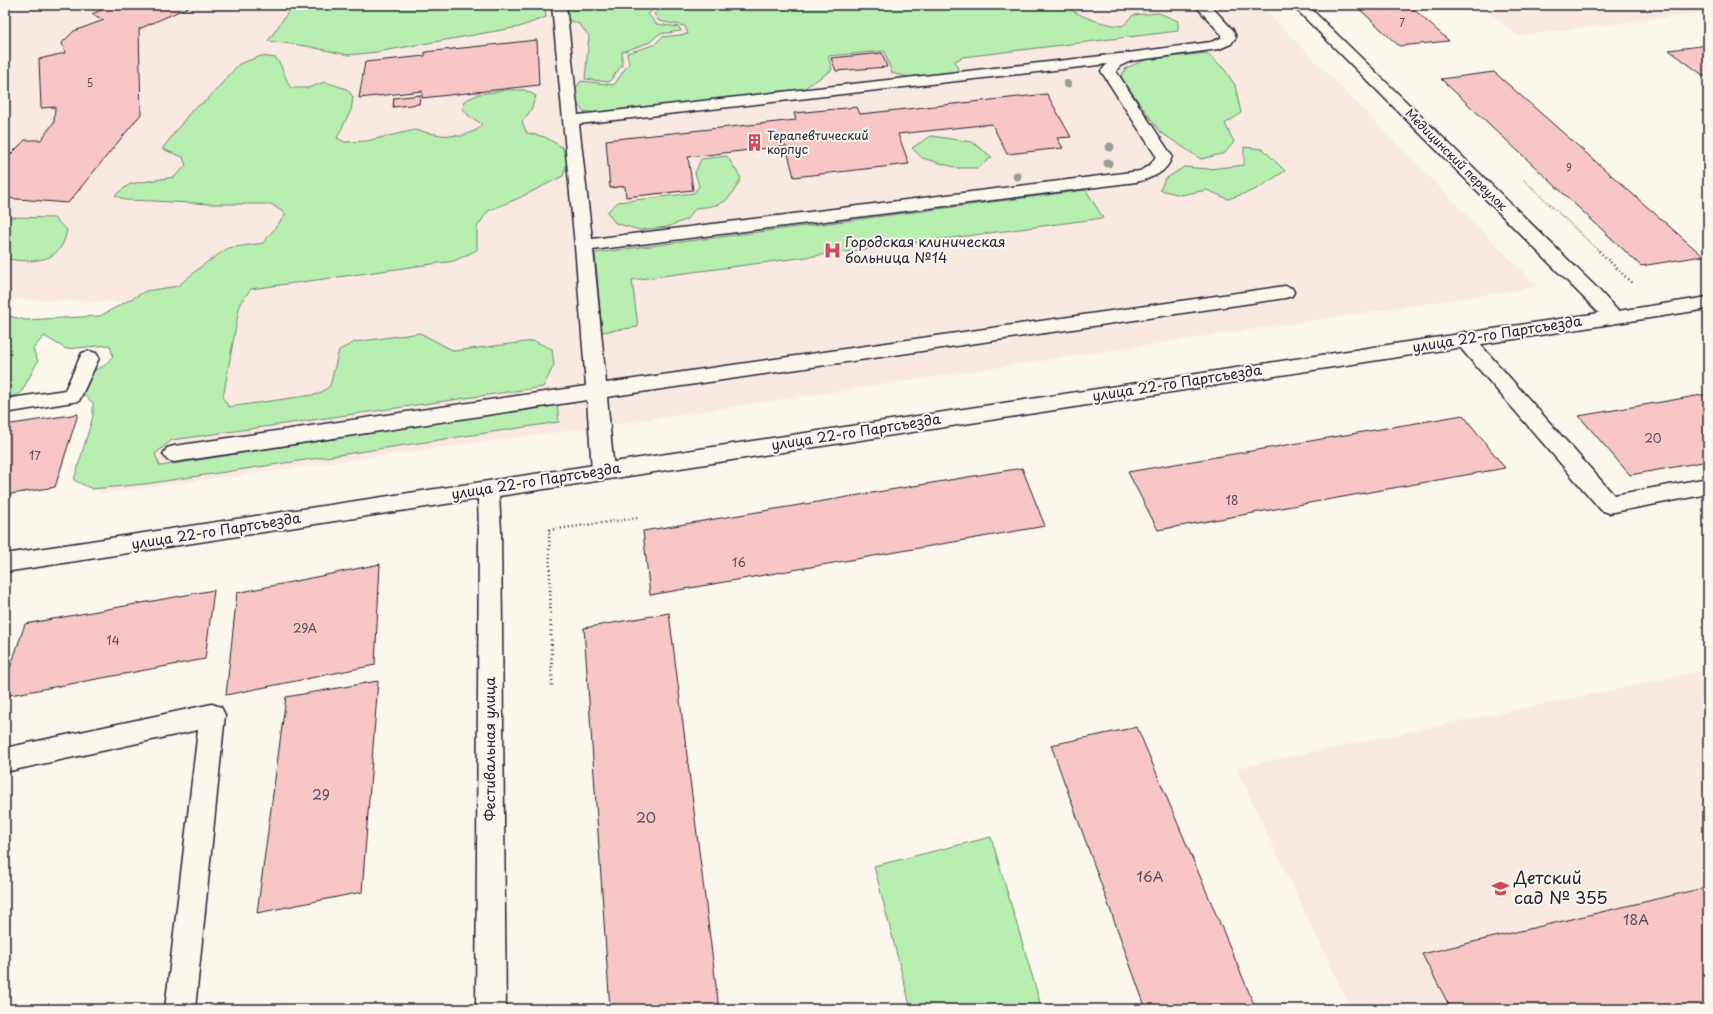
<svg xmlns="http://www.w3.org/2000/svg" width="1713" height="1014" viewBox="0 0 1713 1014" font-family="'Playpen Sans',sans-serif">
  <rect width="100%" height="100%" fill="#fbf7ec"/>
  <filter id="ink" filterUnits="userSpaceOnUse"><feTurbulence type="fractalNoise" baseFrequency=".025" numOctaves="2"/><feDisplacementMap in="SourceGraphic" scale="8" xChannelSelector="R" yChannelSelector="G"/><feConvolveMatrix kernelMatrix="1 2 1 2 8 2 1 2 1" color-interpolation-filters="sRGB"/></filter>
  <g filter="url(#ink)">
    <path fill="#fae9e0" d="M 5,5 L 1260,5 L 1538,287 L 610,425 L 99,494 L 151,313 L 118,302 L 5,299 Z
      M 1480,5 L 1708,5 L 1708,12 L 1518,36 Z
      M 1708,670 L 1708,1009 L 1351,1009 L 1236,768 Z"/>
    <path fill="#b8eeb0" stroke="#6d8876" d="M 293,5 L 545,5 L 546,17 L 519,27 L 377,52 L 348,55 L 306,46 L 268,41 Z
      M 568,5 L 659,5 L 648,14 L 656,24 L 679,27 L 681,31 L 659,34 L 650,42 L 622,52 L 622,65 L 609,82 L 585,79 L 589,36 L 579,24 L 566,19 Z
      M 665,5 L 1062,5 C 1083,17 1098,24 1123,26 L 1133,15 L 1159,13 L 1178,21 L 1178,31 L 963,57 L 955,61 L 958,70 L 951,74 L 912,78 L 892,73 L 884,51 L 828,56 L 832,70 L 797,93 L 603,114 L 583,111 L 575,102 L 574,91 L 581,81 L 614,85 L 629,63 L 627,53 L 654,45 L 662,37 L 688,34 L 685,26 L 659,21 L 654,14 Z
      M 1207,53 L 1224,69 L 1235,85 L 1241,113 L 1225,124 L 1234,142 L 1225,153 L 1201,159 L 1160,132 L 1121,77 L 1126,68 L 1145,60 Z
      M 261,56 L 276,58 C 284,69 284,77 291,88 L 308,88 L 325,82 L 347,89 L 353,97 L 351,110 L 337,138 L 345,142 L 366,141 L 415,130 L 440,135 L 461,136 L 477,130 L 482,124 L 469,116 L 463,109 L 464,101 L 479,94 L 507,90 L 525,90 L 536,96 L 531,110 L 522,122 L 527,133 L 545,137 L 562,147 L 567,161 L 563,176 L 519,198 L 488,211 L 477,227 L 477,250 L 454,261 L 251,289 L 240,303 L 223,398 L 229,407 L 319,394 L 330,386 L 339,350 L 355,342 L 420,333 L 454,351 L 534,341 L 552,349 L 554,365 L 543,387 L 172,440 L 155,454 L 160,466 L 557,404 L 559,422 L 145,484 L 92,489 L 74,480 L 93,416 L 93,403 L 83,394 L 91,372 L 104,366 L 113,356 L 110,345 L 66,349 L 44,336 L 33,349 L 38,361 L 21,393 L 5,399 L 5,315 L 25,320 L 100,316 L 146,291 L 178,286 L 203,265 L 228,248 L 263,243 L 286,214 L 271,204 L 213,204 L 153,201 L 125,200 L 115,195 L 130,184 L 174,177 L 186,166 L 183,157 L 162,149 L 192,110 L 207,100 L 239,64 Z
      M 931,136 L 972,142 L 992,157 L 978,168 L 958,168 L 922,158 L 912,148 Z
      M 1244,147 L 1263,149 L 1285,171 L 1255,190 L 1228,199 L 1207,190 L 1181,195 L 1160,190 L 1165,179 L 1184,167 L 1209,169 L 1244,165 Z
      M 727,156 L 741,178 C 728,204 724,205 696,208 L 686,220 L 667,227 L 640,230 L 615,223 L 607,212 L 618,202 L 694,193 L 699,186 L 695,173 L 701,159 Z
      M 1086,190 L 1103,218 L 632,280 L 638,327 L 602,332 L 595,253 Z
      M 10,217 L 54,218 L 67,230 C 66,234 65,240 62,245 C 51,265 25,261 5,259 L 5,218 Z
      M 991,837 L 1042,1009 L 911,1009 L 874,866 Z"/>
    <path fill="#f8c7c5" stroke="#22223b" d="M 113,5 L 193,5 L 139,29 L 141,114 L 68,203 L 5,198 L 5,160 L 25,140 L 41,140 L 54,122 L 55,107 L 41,108 L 39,59 L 65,53 L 62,43 L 74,31 L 104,20 L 92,14 Z
      M 1355,5 L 1409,5 L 1449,41 L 1399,46 Z
      M 537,40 L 539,85 L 422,98 L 422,91 L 359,98 L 365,62 L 425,56 L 425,52 Z
      M 1708,45 L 1708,79 L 1669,50 Z
      M 882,53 L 887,67 L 836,71 L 831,58 Z
      M 1494,72 L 1703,256 L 1641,266 L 1441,79 Z
      M 1047,94 L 1071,137 L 1057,138 L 1063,148 L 1007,154 L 992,124 L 898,134 L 909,164 L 794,177 L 786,146 L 688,157 L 693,190 L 626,197 L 625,186 L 610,188 L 606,140 L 796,120 L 794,113 L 857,107 L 860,114 Z
      M 420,95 L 419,104 L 393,107 L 394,98 Z
      M 1708,394 L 1708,461 L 1630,475 L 1579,416 Z
      M 78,414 L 55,487 L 5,495 L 5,425 Z
      M 1463,415 L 1505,468 L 1158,530 L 1128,472 Z
      M 1022,468 L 1045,526 L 650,595 L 643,531 Z
      M 380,564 L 375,665 L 226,695 L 237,593 Z
      M 214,590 L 205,659 L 5,696 L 5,683 L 25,624 Z
      M 669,613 L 719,1009 L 610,1009 L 584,628 Z
      M 378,681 L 362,892 L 257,913 L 286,697 Z
      M 1137,727 L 1256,1009 L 1146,1009 L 1051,745 Z
      M 1708,887 L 1708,1008 L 1706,1009 L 1451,1009 L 1422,954 Z"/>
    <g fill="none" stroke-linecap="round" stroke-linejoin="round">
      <defs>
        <path id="service" d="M 552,5 L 566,5 L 578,115 L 1128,53 L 1211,42 L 1221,38 L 1221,34 L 1195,5 L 1210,5 L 1233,30 L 1236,37 L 1231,44 L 1219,49 L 1131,61 L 1120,66 L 1116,71 L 1172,156 C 1167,173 1152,178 1136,182 L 593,250 L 606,383 L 1285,286 L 1292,288 L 1294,292 L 1292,296 L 1285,298 L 607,397 L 614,471 L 611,477 L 603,479 L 595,477 L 592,471 L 587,400 L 174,462 L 167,460 L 163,454 L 167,448 L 174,446 L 586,386 L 575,246 ZM 1107,64 L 1101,71 L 1156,156 L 1151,164 L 1140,171 L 592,239 L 579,124 Z
          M 1464,332 L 1471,334 L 1614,495 L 1708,478 L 1708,494 L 1609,513 L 1601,510 L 1457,344 L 1454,339 L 1457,334 Z
          M 89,351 L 96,353 L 99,358 L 79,401 L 5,413 L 5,399 L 65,390 L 82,353 Z
          M 212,704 L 221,707 L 225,715 L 195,1009 L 165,1009 L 198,730 L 5,772 L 5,748 Z"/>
        <path id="minor" d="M 1292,5 L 1307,5 L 1597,288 L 1618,311 L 1708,297 L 1708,309 L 499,496 L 501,531 L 506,1009 L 476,1009 L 479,531 L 478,499 L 5,572 L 5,554 L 1599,313 Z"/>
      </defs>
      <use href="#service" stroke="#22223b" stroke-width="3"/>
      <use href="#minor" stroke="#22223b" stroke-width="3"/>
      <path stroke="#22223b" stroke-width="2" stroke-dasharray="0.5 2" stroke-linecap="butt" d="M 1524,180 L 1600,252"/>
      <path stroke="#22223b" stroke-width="2.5" stroke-dasharray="1 3" stroke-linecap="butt" d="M 1599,251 L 1633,284
        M 550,582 L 549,530 L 638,518"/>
      <path stroke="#22223b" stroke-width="3" stroke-dasharray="1 3.5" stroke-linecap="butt" d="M 550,581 L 552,688"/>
      <use href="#service" fill="#fbf7ec" fill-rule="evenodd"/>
      <use href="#minor" fill="#fbf7ec" fill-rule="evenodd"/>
    </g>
    <g fill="#999e9b">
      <circle cx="1067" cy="84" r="4"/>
      <circle cx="1110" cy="147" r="4.5"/>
      <circle cx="1108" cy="163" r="4.5"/>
      <circle cx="1017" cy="176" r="4.5"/>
    </g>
  </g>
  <defs>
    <symbol id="building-bare" viewBox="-9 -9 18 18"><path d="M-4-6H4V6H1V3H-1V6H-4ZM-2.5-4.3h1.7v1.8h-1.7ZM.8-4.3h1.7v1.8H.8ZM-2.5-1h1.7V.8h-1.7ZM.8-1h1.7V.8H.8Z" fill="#d1495b" stroke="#fbf7ec" stroke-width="2.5" paint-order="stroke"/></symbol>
    <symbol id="hospital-bare" viewBox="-9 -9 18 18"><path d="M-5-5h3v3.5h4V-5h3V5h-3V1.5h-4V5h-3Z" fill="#d1495b" stroke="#fbf7ec" stroke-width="2.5" paint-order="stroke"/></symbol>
    <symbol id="school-bare" viewBox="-9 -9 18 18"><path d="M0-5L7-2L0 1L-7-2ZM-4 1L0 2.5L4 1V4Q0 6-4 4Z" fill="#d1495b" stroke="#fbf7ec" stroke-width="2.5" paint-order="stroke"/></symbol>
  </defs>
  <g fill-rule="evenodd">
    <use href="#building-bare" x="742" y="130" width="25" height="25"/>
    <use href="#hospital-bare" x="820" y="238" width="25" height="25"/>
    <use href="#school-bare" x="1488" y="876" width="25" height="25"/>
  </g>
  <g text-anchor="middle" stroke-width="4" stroke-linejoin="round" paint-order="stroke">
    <g font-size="10" fill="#584b5e">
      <text x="1402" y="27">7</text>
      <text x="90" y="87">5</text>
      <text x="1569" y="172">9</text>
    </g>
    <g font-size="12" fill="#22223b" stroke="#fbf7ec" text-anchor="start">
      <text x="767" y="140">Терапевтический<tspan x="767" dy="14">корпус</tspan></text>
    </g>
    <g font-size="12" fill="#22223b" stroke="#fbf7ec">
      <text transform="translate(1456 160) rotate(45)" y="4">Медицинский переулок</text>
    </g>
    <g font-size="12" fill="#584b5e">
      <text x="1653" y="443">20</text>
      <text x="35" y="460">17</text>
      <text x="1232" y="505">18</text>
      <text x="739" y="567">16</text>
      <text x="305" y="633">29А</text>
      <text x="113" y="645">14</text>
    </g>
    <g font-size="14" fill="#22223b" stroke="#fbf7ec" text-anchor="start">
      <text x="845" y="247">Городская клиническая<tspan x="845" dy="16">больница №14</tspan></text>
    </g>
    <g font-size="14" fill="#22223b" stroke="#fbf7ec">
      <text transform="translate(1497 334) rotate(-9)" y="5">улица 22-го Партсъезда</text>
      <text transform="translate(1177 383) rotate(-9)" y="5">улица 22-го Партсъезда</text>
      <text transform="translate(856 432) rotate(-9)" y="5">улица 22-го Партсъезда</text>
      <text transform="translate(536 481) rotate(-9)" y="5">улица 22-го Партсъезда</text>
      <text transform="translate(216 531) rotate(-9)" y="5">улица 22-го Партсъезда</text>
      <text transform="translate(490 749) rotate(-90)" y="5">Фестивальная улица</text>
    </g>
    <g font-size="14" fill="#584b5e">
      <text x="321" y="800">29</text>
      <text x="646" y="823">20</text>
      <text x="1150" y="882">16А</text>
      <text x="1636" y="925">18А</text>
    </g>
    <g font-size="17" fill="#22223b" stroke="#fbf7ec" text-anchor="start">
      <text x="1514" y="884">Детский<tspan x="1514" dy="20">сад № 355</tspan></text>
    </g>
  </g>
  <rect width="1713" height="1014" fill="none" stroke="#fbf7ec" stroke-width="20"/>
  <rect x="10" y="10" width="1693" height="994" fill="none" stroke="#22223b" stroke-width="1.5" filter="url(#ink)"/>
</svg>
